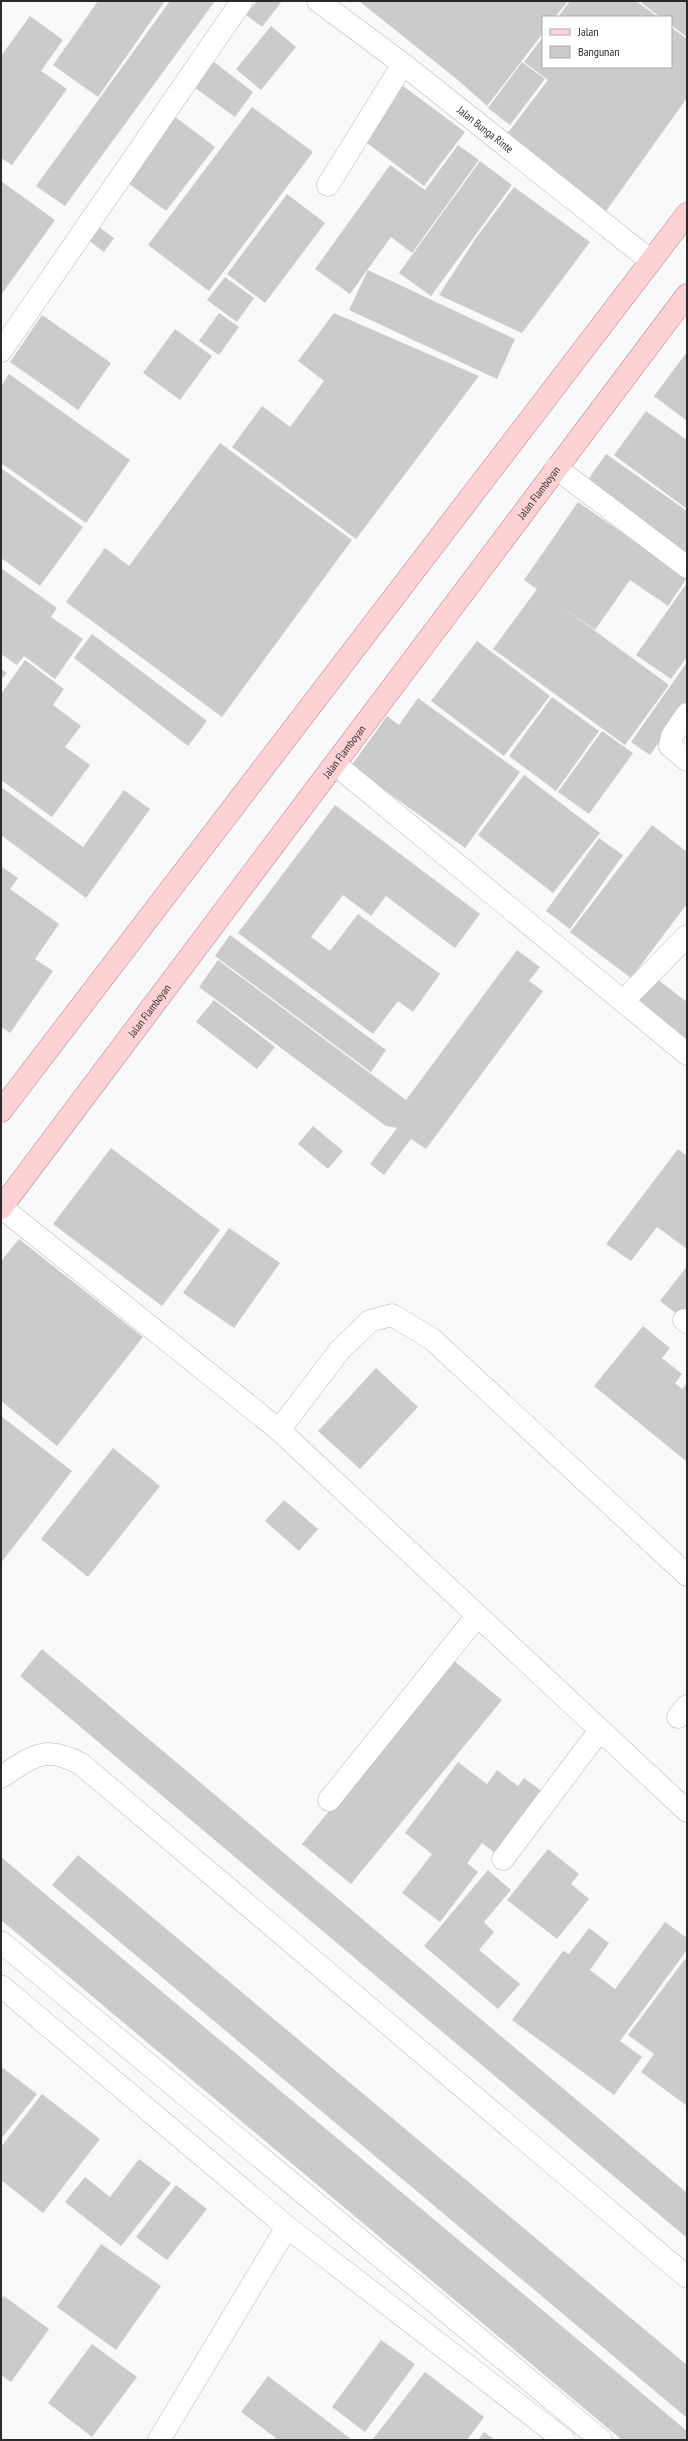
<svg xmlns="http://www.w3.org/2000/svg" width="688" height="2441" viewBox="0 0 688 2441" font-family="'PT Sans Narrow',sans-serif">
  <rect width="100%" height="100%" fill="#f9f9fb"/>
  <path fill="#cbcbcd" d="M 98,1 L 165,1 L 98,97 L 53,65 Z
    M 170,1 L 215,1 L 65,206 L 36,186 Z
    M 257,1 L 282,1 L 262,27 L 246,15 Z
    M 359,1 L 568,1 L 555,17 L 543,17 L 543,33 L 487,106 L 459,81 Z
    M 570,1 L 636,1 L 658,17 L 558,17 Z
    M 639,1 L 687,1 L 687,37 L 671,25 L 671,17 L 660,17 Z
    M 30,16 L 63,40 L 41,71 L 67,89 L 12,165 L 1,158 L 1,56 Z
    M 271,26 L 296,47 L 261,90 L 236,69 Z
    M 671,27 L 687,39 L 687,98 L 604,214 L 504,138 L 548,80 L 524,62 L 543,37 L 543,67 L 671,67 Z
    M 210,59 L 253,92 L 235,117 L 191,85 Z
    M 522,62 L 545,79 L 510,125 L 488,108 Z
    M 403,86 L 465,132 L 424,186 L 363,140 Z
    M 252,107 L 313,152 L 209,291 L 148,245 Z
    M 174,116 L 215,147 L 166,211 L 124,180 Z
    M 458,145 L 479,160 L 412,253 L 391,237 L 350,294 L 315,269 L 390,165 L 425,190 Z
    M 480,161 L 512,185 L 431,296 L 399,273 Z
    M 1,181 L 55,220 L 1,295 Z
    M 514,187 L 590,242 L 522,333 L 439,295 L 476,238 Z
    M 287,194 L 325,223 L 265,303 L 227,274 Z
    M 95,224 L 114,238 L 104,252 L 84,237 Z
    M 368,270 L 515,339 L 497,379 L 349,310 Z
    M 225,277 L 254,298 L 237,322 L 207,300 Z
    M 219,313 L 239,327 L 219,355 L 199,341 Z
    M 334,313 L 479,376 L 356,539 L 232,447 L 262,406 L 290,427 L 324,381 L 298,361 Z
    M 42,315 L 111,363 L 78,410 L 10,362 Z
    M 175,329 L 212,356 L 180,400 L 143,373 Z
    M 687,352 L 687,421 L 654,396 Z
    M 9,374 L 130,460 L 86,523 L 1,463 L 1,386 Z
    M 646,411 L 687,440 L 687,509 L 614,455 Z
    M 220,443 L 352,540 L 222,717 L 66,602 L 105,548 L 129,566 Z
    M 606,454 L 687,511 L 687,556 L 585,484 Z
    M 1,468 L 83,527 L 40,586 L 1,558 Z
    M 578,502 L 687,578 L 668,606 L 630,580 L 595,630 L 561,606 L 669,685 L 625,745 L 493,649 L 537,589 L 524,580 Z
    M 1,568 L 57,608 L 51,617 L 83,639 L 55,679 L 24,656 L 17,665 L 1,654 Z
    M 687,583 L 687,657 L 671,679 L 636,655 Z
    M 92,634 L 207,721 L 188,746 L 74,658 Z
    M 477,641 L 550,696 L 504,756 L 431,701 Z
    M 25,660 L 64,689 L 53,705 L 81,726 L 65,747 L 90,765 L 52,817 L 1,780 L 1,694 Z
    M 687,662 L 687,702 L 650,755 L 631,742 Z
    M 1,669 L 7,673 L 1,680 Z
    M 552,697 L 599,731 L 556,791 L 509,756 Z
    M 418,698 L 520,772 L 465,848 L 351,766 L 387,716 L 399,725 Z
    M 602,731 L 633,753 L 589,814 L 558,792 Z
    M 524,775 L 600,833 L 553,893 L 478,835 Z
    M 1,787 L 83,847 L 124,790 L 150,809 L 86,898 L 1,835 Z
    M 335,805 L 480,914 L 455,948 L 386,896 L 371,916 L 343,895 L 311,937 L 330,951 L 358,914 L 440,974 L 413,1012 L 398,1001 L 373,1034 L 238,933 Z
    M 652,825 L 687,852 L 687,904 L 631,978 L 570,932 Z
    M 599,838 L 623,855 L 570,929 L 546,911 Z
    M 1,866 L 18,878 L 10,889 L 59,924 L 35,959 L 53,971 L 10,1033 L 1,1027 Z
    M 230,935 L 386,1050 L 371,1072 L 215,956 Z
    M 517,950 L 540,967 L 529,981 L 543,991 L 426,1149 L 411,1139 L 384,1175 L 370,1164 L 397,1128 L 386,1126 L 199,987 L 218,960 L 406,1100 Z
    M 653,976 L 687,1002 L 687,1044 L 633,1002 Z
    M 214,1000 L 275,1047 L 257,1069 L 196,1022 Z
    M 313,1126 L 343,1151 L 328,1169 L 298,1144 Z
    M 111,1148 L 220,1230 L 162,1306 L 53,1224 Z
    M 678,1149 L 687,1156 L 687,1249 L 657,1227 L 631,1261 L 606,1244 Z
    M 229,1228 L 280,1263 L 234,1328 L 183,1293 Z
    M 19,1239 L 143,1337 L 57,1446 L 1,1401 L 1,1261 Z
    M 687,1266 L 687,1322 L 660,1301 Z
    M 643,1326 L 670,1348 L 662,1358 L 682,1374 L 675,1383 L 682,1389 L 687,1383 L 687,1462 L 594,1386 Z
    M 376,1368 L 418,1407 L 360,1469 L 318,1431 Z
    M 1,1416 L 72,1471 L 1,1563 Z
    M 113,1448 L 160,1486 L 88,1577 L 41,1539 Z
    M 284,1500 L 318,1529 L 299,1551 L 265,1521 Z
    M 42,1649 L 687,2193 L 687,2238 L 20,1676 Z
    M 453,1660 L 502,1700 L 351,1884 L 302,1844 Z
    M 458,1762 L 487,1784 L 497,1770 L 518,1786 L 524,1778 L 543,1792 L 496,1854 L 482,1843 L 467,1863 L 478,1872 L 440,1922 L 402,1893 L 432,1854 L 405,1833 Z
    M 548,1849 L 579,1874 L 571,1884 L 589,1899 L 557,1939 L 507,1900 Z
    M 78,1855 L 687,2365 L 687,2418 L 52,1885 Z
    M 1,1857 L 687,2431 L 687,2440 L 622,2440 L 1,1920 Z
    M 488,1870 L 511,1890 L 484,1922 L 494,1932 L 479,1950 L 520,1984 L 498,2009 L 424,1946 Z
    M 665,1922 L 687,1938 L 687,1950 L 620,2041 L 642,2057 L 614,2095 L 512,2020 L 563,1951 L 569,1954 L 589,1928 L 609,1943 L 590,1970 L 615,1989 Z
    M 685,1959 L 687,1961 L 687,2106 L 641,2072 L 654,2054 L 628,2035 Z
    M 3,2068 L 37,2094 L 1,2139 L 1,2070 Z
    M 42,2094 L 100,2139 L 43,2213 L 1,2180 L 1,2147 Z
    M 139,2159 L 171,2183 L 121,2246 L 65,2202 L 85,2177 L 110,2197 Z
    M 176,2185 L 207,2209 L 167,2260 L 136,2237 Z
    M 101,2244 L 161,2286 L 116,2350 L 57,2307 Z
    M 4,2296 L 49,2329 L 11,2382 L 1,2375 L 1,2300 Z
    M 381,2340 L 415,2364 L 365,2432 L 332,2407 Z
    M 92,2344 L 137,2377 L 92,2437 L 48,2403 Z
    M 425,2372 L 484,2417 L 467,2440 L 372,2440 Z
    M 268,2376 L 352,2440 L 274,2440 L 276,2438 L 241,2412 Z
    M 484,2432 L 495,2440 L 478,2440 Z"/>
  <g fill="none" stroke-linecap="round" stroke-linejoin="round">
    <defs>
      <g id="minor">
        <path id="s1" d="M 318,1 L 403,64 L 651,261"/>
        <path d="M 328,185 L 403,64"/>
        <path d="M 1,351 L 242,1"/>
        <path d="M 556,468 L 687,567"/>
        <path d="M 687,714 L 672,736 L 670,746 L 687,760"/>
        <path d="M 335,764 L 687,1054"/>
        <path d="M 624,1000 L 687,936"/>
        <path d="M 1,1207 L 279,1430 L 687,1811"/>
        <path d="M 684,1320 L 687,1322"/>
        <path d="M 279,1430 L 340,1350 L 370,1321 L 392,1315 L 432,1339 L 687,1575"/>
        <path d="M 678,1717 L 687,1706"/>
        <path d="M 1,1777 C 33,1757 43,1744 81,1764 L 687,2277"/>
        <path d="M 329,1800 L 477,1616"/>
        <path d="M 503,1859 L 600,1730"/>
        <path d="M 1,1942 L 601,2440"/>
        <path d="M 1,1986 L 287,2227 L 564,2440"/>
        <path d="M 159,2440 L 287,2227"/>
      </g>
      <g id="major">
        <path d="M 1,1111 L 687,214"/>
        <path id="s2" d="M 1,1208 L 687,295"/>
      </g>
    </defs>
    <use href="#minor" stroke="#b9b8ba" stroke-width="23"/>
    <use href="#major" stroke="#b38387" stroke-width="23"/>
    <use href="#minor" stroke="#fff" stroke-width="22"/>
    <use href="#major" stroke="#fed1d5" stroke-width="22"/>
  </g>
  <g text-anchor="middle" stroke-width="4" stroke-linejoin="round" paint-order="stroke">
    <g font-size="11" fill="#2a2a2b" stroke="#fff">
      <text dy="4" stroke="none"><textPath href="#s1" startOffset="211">Jalan Bunga Rinte</textPath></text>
      <text dy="4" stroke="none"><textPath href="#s2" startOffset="895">Jalan Flamboyan</textPath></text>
      <text dy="4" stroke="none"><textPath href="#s2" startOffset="571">Jalan Flamboyan</textPath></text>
      <text dy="4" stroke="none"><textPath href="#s2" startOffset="247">Jalan Flamboyan</textPath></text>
    </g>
  </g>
  <rect width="688" height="2441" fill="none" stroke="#2a2a2b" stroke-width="4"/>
  <rect x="542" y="16" width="130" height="52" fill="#ffffff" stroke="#aaaaaa"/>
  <rect x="550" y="29" width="20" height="6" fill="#fed1d5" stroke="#aaaaaa"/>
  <text x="578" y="36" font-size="12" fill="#2a2a2b">Jalan</text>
  <rect x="550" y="46" width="20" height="12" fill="#cbcbcd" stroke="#aaaaaa"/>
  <text x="578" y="56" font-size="12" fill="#2a2a2b">Bangunan</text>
</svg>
